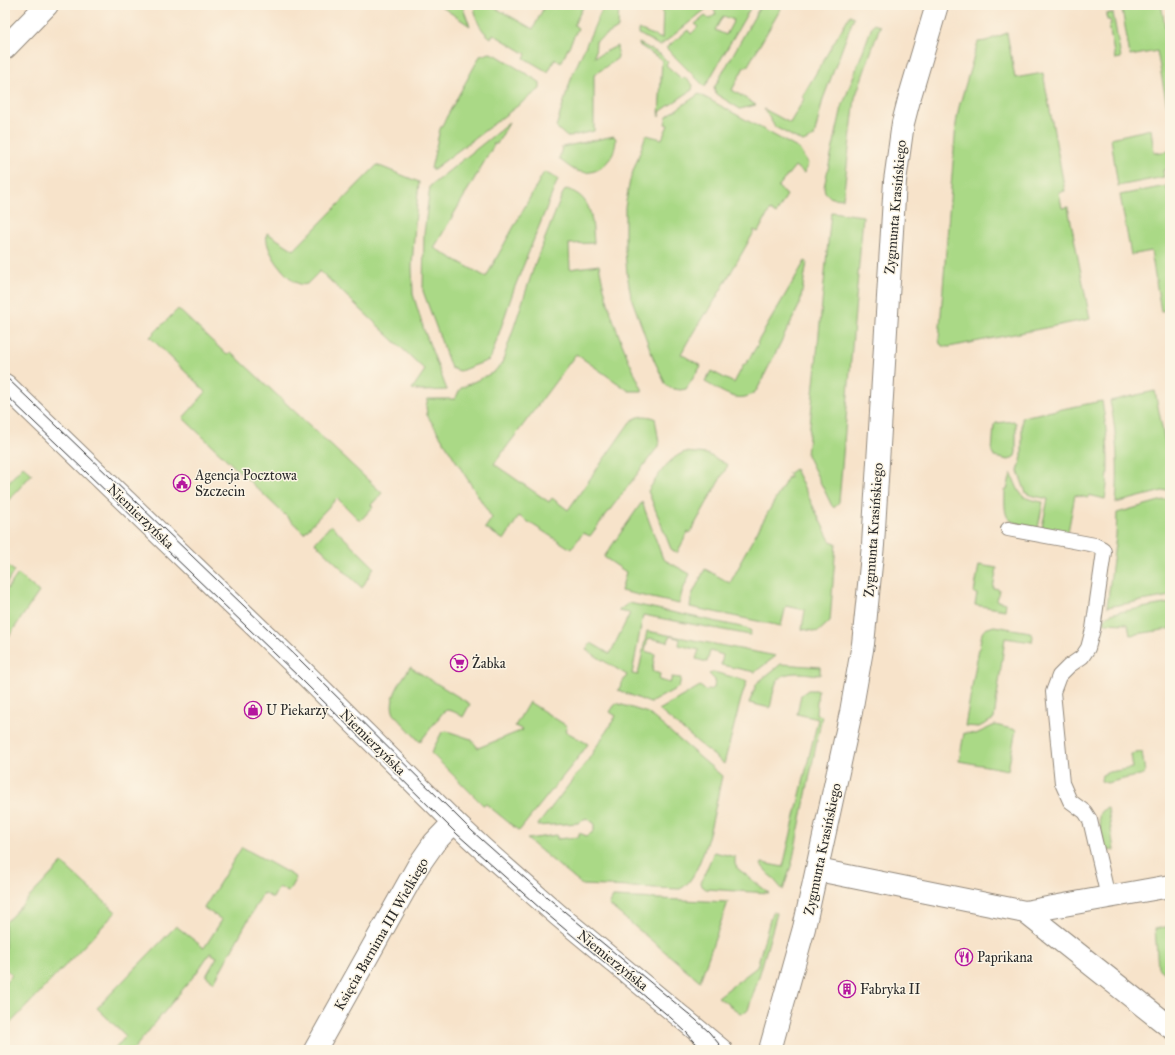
<svg xmlns="http://www.w3.org/2000/svg" width="1175" height="1055" viewBox="0 0 1175 1055" font-family="'IM FELL Great Primer',serif">
  <rect width="100%" height="100%" fill="#fcf5e5"/>
  <filter id="ink" filterUnits="userSpaceOnUse"><feTurbulence type="fractalNoise" baseFrequency=".025" numOctaves="2"/><feDisplacementMap in="SourceGraphic" scale="8" xChannelSelector="R" yChannelSelector="G"/><feConvolveMatrix kernelMatrix="1 2 1 2 8 2 1 2 1" color-interpolation-filters="sRGB"/></filter>
  <filter id="wash" filterUnits="userSpaceOnUse"><feTurbulence type="fractalNoise" baseFrequency=".012" numOctaves="4" result="noise"/><feDisplacementMap in="SourceGraphic" scale="16" xChannelSelector="R" yChannelSelector="G"/><feGaussianBlur stdDeviation="0.9" result="paint"/><feColorMatrix in="noise" values="0 0 0 0 0 0 0 0 0 0 0 0 0 0 0 0 0 1.4 0 .05"/><feComposite in="paint" operator="in"/></filter>
  <g filter="url(#wash)">
    <rect width="100%" height="100%" fill="#f7e3ca"/>
    <path fill="#aad986" stroke="#6a8258" fill-rule="evenodd" d="M 439,5 L 463,5 L 464,11 L 470,26 Z
      M 474,5 L 490,5 L 533,29 L 545,5 L 584,5 L 574,25 L 578,28 L 561,63 L 555,59 L 548,72 L 524,58 L 526,54 L 493,34 L 491,38 C 479,29 476,20 474,5 Z
      M 604,5 L 619,5 L 618,28 L 596,41 L 595,57 L 617,46 L 618,58 L 594,75 L 594,131 L 567,137 L 556,127 L 572,76 Z
      M 663,5 L 711,5 L 660,46 L 639,34 L 639,29 L 662,39 Z
      M 719,5 L 752,5 L 705,87 L 666,48 L 688,30 L 691,34 L 698,27 L 695,24 L 705,16 L 709,19 L 716,14 L 714,10 ZM 723,16 L 734,20 L 726,35 L 715,30 Z
      M 761,5 L 783,5 L 747,67 L 744,67 L 732,90 L 756,105 L 740,109 L 716,94 L 714,88 Z
      M 1145,5 L 1160,5 L 1162,9 L 1170,56 L 1170,106 L 1167,106 L 1157,51 L 1130,56 L 1122,9 Z
      M 1113,13 L 1121,58 L 1115,59 L 1109,25 L 1111,24 L 1110,20 L 1107,20 L 1106,14 Z
      M 850,15 L 854,17 L 823,99 L 814,137 L 803,142 L 775,127 L 764,109 L 790,123 L 804,99 L 802,97 Z
      M 873,24 L 880,26 L 855,98 L 843,199 L 831,198 L 825,192 L 824,187 L 842,107 Z
      M 1007,33 L 1015,78 L 1043,73 L 1065,191 L 1059,192 L 1062,208 L 1068,207 L 1090,319 L 949,347 L 943,346 L 940,344 L 939,339 L 956,124 L 959,107 L 978,42 L 986,41 Z
      M 639,43 L 660,54 L 668,62 L 666,65 L 682,79 L 684,77 L 693,85 L 692,90 L 661,111 L 659,117 L 662,60 L 639,45 Z
      M 490,53 L 496,55 L 538,81 L 540,84 L 540,89 L 434,169 L 431,169 L 440,129 L 480,56 Z
      M 699,94 L 799,149 L 808,164 L 804,173 L 795,166 L 778,187 L 787,195 L 776,214 L 770,210 L 758,232 L 754,230 L 753,231 L 754,232 L 707,314 L 705,313 C 697,327 688,340 681,354 L 701,366 L 686,389 L 680,390 L 670,388 L 666,385 L 654,360 L 631,297 L 627,273 L 625,251 L 625,207 L 630,180 L 646,135 L 662,139 L 668,125 L 665,124 L 667,116 Z
      M 509,123 L 497,144 L 493,144 L 494,145 L 434,248 L 486,277 L 544,172 L 558,179 L 514,289 L 491,357 L 489,360 L 460,371 L 451,368 L 423,291 L 424,234 L 430,186 Z
      M 1151,129 L 1154,153 L 1170,151 L 1170,169 L 1163,170 L 1164,177 L 1118,186 L 1111,138 Z
      M 614,136 L 616,139 C 616,156 601,176 581,172 C 573,171 566,164 559,159 L 562,147 Z
      M 377,165 L 419,182 L 415,224 L 412,266 L 413,294 L 424,330 L 447,390 L 421,391 L 412,389 L 425,370 L 320,271 L 307,284 C 304,285 300,285 297,283 C 284,276 263,248 267,233 L 294,250 Z
      M 1166,186 L 1167,191 L 1170,190 L 1170,310 L 1161,311 L 1151,251 L 1131,255 L 1120,195 Z
      M 566,189 C 593,196 592,220 594,243 L 569,244 L 570,269 L 599,265 C 607,309 623,350 643,391 L 629,391 L 576,354 L 494,464 L 549,502 L 552,498 L 568,510 L 630,422 C 639,415 644,415 655,418 L 659,443 L 657,448 L 590,536 L 583,533 L 571,549 L 519,516 L 504,540 L 485,528 L 492,518 L 427,415 L 426,406 L 428,399 L 455,399 L 461,388 L 494,372 L 502,363 L 536,261 L 563,193 Z
      M 831,212 L 863,216 L 839,502 L 834,508 L 832,506 L 807,455 Z
      M 805,261 L 807,262 L 800,304 L 757,390 C 740,407 722,391 705,382 L 711,371 L 734,383 L 744,364 L 746,364 L 758,344 L 757,343 Z
      M 178,309 L 227,355 L 231,352 L 382,493 L 371,505 L 373,507 L 360,521 L 337,498 L 304,533 L 183,418 L 206,392 L 150,337 Z
      M 1155,391 L 1170,469 L 1170,489 L 1116,503 C 1119,469 1117,434 1110,401 Z
      M 1102,401 C 1107,431 1111,468 1105,499 L 1089,495 L 1088,498 L 1075,495 L 1068,532 L 1042,527 L 1048,499 L 1030,495 L 1026,493 L 1018,471 L 1022,457 L 1022,417 Z
      M 1014,421 L 1016,423 L 1016,452 L 1015,456 L 1009,460 L 994,457 L 992,452 L 994,425 L 996,423 Z
      M 685,452 L 707,454 L 728,465 L 690,533 L 688,532 L 677,553 L 671,549 L 648,491 C 658,476 668,458 685,452 Z
      M 23,466 L 32,474 L 5,504 L 5,486 Z
      M 795,469 L 830,541 L 836,543 L 830,621 L 818,632 L 802,629 L 805,610 L 786,606 L 781,626 L 690,607 L 692,595 L 705,569 L 730,583 L 741,563 L 740,562 L 788,477 L 790,478 L 790,476 L 788,474 Z
      M 1011,473 C 1021,495 1018,498 1043,502 L 1038,528 C 1006,521 1004,524 1005,490 L 1007,490 Z
      M 1170,498 L 1170,596 L 1107,607 L 1116,536 L 1117,513 Z
      M 642,502 L 663,559 L 690,574 L 682,592 L 679,604 L 621,591 L 626,572 L 604,557 Z
      M 331,525 L 374,567 L 362,588 L 315,543 Z
      M 5,563 L 14,571 L 5,586 Z
      M 979,565 L 997,568 L 993,588 L 999,589 L 997,601 L 1006,603 L 1005,610 L 975,605 L 977,594 L 974,593 Z
      M 18,574 L 39,592 L 9,636 L 5,621 L 5,592 Z
      M 629,603 L 746,628 L 751,631 L 750,635 L 643,615 L 632,674 L 638,675 L 647,631 L 776,656 L 755,672 L 721,665 L 723,655 L 710,651 L 707,662 L 696,659 L 699,650 L 679,645 L 680,639 L 670,636 L 668,642 L 648,638 L 645,651 L 655,654 L 652,671 L 660,674 L 659,680 L 670,683 L 672,677 L 681,678 L 679,687 L 650,703 L 618,690 L 627,675 L 586,650 L 591,643 L 610,654 L 630,613 L 618,611 Z
      M 1170,603 L 1170,629 L 1130,635 L 1128,624 L 1103,623 C 1105,616 1108,615 1114,613 Z
      M 994,626 L 1030,632 L 1033,636 L 1032,642 L 1005,638 L 994,719 L 979,727 L 965,726 L 976,664 L 982,633 L 985,629 Z
      M 781,664 L 820,667 L 820,675 C 807,674 783,668 776,683 C 773,691 772,700 770,708 L 749,703 L 757,683 Z
      M 410,667 L 470,704 L 463,717 C 458,714 450,708 444,711 L 420,742 L 394,714 C 387,699 402,680 410,667 Z
      M 714,672 L 747,681 L 741,699 L 724,764 L 659,710 L 700,686 L 706,691 L 714,688 L 715,680 L 709,674 Z
      M 808,690 L 818,690 L 816,714 L 822,716 L 792,863 L 783,890 L 761,865 L 762,863 L 783,867 L 818,719 L 797,714 L 801,695 Z
      M 529,702 L 567,726 L 565,731 L 588,744 L 581,754 L 519,831 L 486,804 L 483,805 L 431,753 L 442,732 L 447,731 L 471,739 L 478,748 L 523,730 L 515,726 Z
      M 616,703 L 648,713 L 722,776 C 716,801 704,879 680,889 L 582,885 L 527,839 L 557,835 L 557,839 L 579,837 L 579,833 L 587,836 L 594,831 L 594,823 L 586,818 L 578,823 L 537,826 L 588,760 L 616,716 L 610,712 Z
      M 995,725 L 1016,730 L 1008,770 L 959,761 L 964,733 L 976,734 Z
      M 1142,752 L 1145,773 L 1144,774 L 1107,783 L 1101,781 L 1102,775 L 1109,772 L 1133,768 L 1131,754 Z
      M 1108,808 L 1114,850 L 1107,851 L 1104,849 L 1099,819 C 1099,812 1101,810 1108,808 Z
      M 242,847 L 292,875 L 296,878 L 288,892 L 279,887 L 273,898 L 263,893 L 214,982 L 206,976 L 217,957 L 210,953 L 197,972 L 133,1050 L 114,1050 L 126,1036 L 97,1008 L 176,926 L 204,948 L 222,920 L 204,908 Z
      M 714,852 L 735,857 L 735,864 L 737,868 L 769,893 L 706,889 L 702,886 L 701,882 Z
      M 62,863 L 116,912 L 5,1029 L 5,982 L 12,975 L 5,968 L 5,923 Z
      M 613,897 L 728,902 L 700,981 L 609,905 Z
      M 772,912 L 777,913 L 760,973 L 748,1010 L 746,1012 L 740,1013 L 718,997 L 757,967 Z
      M 1170,926 L 1170,978 L 1158,968 L 1155,929 Z"/>
  </g>
  <g filter="url(#ink)">
    <g fill="none" stroke-linecap="round" stroke-linejoin="round">
      <defs>
        <path id="service" d="M 1008,529 L 1095,545 L 1103,549 L 1104,552 L 1093,629 L 1088,648 L 1082,657 L 1069,666 L 1059,676 L 1053,692 L 1062,783 L 1070,801 L 1085,812 L 1090,820 L 1108,897"/>
        <path id="minor" d="M 5,48 L 47,5
          M 818,870 L 1025,912 L 1170,886
          M 1025,912 L 1170,1027
          M 315,1050 L 418,866 L 434,843 L 454,822"/>
        <path id="tertiary" d="M 5,385 L 301,670 L 454,822 L 483,849 L 558,915 L 721,1050
          M 770,1050 L 804,928 L 851,712 L 863,644 L 873,545 L 895,181 L 903,123 L 910,96 L 937,5"/>
      </defs>
      <use href="#service" stroke="#91877a" stroke-width="16"/>
      <use href="#minor" stroke="#91877a" stroke-width="24"/>
      <use href="#tertiary" stroke="#91877a" stroke-width="24"/>
      <use href="#service" stroke="#fff" stroke-width="14"/>
      <use href="#minor" stroke="#fff" stroke-width="22"/>
      <use href="#tertiary" stroke="#fff" stroke-width="22"/>
      <path stroke="#2b2b2b" stroke-width="1" d="M 5,376 L 297,657 L 472,831 L 536,888 L 696,1020 L 709,1032 L 724,1050
        M 5,394 L 301,679 L 457,834 L 542,910 L 671,1018 L 686,1032 L 702,1050"/>
    </g>
  </g>
  <defs>
    <symbol id="civic-ring" viewBox="-11 -11 22 22"><circle r="9.5" fill="#fcf5e5" stroke="#b5179e" stroke-width="1.5"/><path d="M-.6-6.5H3V-4.5H.6V-3L4-1V1h2V6H-6V1h2V-1L-.6-3ZM-1.2 2.5V6h2.4V2.5Z" fill="#b5179e"/></symbol>
    <symbol id="supermarket-ring" viewBox="-11 -11 22 22"><circle r="9.5" fill="#fcf5e5" stroke="#b5179e" stroke-width="1.5"/><path d="M-6-5.5h2.5l.6 2H6L4.5 2H-2.5L-4.4-4H-6ZM-1.5 3.2a1.3 1.3 0 1 0 .1 0ZM3 3.2a1.3 1.3 0 1 0 .1 0Z" fill="#b5179e"/></symbol>
    <symbol id="shop-ring" viewBox="-11 -11 22 22"><circle r="9.5" fill="#fcf5e5" stroke="#b5179e" stroke-width="1.5"/><path d="M-5-2.5h2.3a2.7 3.5 0 0 1 5.4 0H5L5.5 6h-11ZM-1.5-2.5h3a1.5 2.3 0 0 0-3 0Z" fill="#b5179e"/></symbol>
    <symbol id="restaurant-ring" viewBox="-11 -11 22 22"><circle r="9.5" fill="#fcf5e5" stroke="#b5179e" stroke-width="1.5"/><path d="M-5-6h1v4h1v-4h1v4h1v-4h1v5L-1.5 .5V6h-2V.5L-5-1ZM5-6V6H3V1.5H1.5Q1.5-4 5-6Z" fill="#b5179e"/></symbol>
    <symbol id="building-ring" viewBox="-11 -11 22 22"><circle r="9.5" fill="#fcf5e5" stroke="#b5179e" stroke-width="1.5"/><path d="M-4-6H4V6H1V3H-1V6H-4ZM-2.5-4.3h1.7v1.8h-1.7ZM.8-4.3h1.7v1.8H.8ZM-2.5-1h1.7V.8h-1.7ZM.8-1h1.7V.8H.8Z" fill="#b5179e"/></symbol>
  </defs>
  <g fill-rule="evenodd">
    <use href="#civic-ring" x="172" y="473" width="20" height="20"/>
    <use href="#supermarket-ring" x="449" y="653" width="20" height="20"/>
    <use href="#shop-ring" x="243" y="700" width="20" height="20"/>
    <use href="#restaurant-ring" x="954" y="947" width="20" height="20"/>
    <use href="#building-ring" x="837" y="979" width="20" height="20"/>
  </g>
  <g text-anchor="middle" stroke-width="3" stroke-linejoin="round" paint-order="stroke">
    <g font-size="14" fill="#2b2b2b" stroke="#fcf5e5">
      <text transform="translate(895 207) rotate(-85)" y="5">Zygmunta Krasińskiego</text>
      <text transform="translate(141 516) rotate(44)" y="5">Niemierzyńska</text>
      <text transform="translate(873 530) rotate(-86)" y="5">Zygmunta Krasińskiego</text>
      <text transform="translate(373 742) rotate(45)" y="5">Niemierzyńska</text>
      <text transform="translate(822 849) rotate(-78)" y="5">Zygmunta Krasińskiego</text>
      <text transform="translate(381 934) rotate(-60)" y="5">Księcia Barnima III Wielkiego</text>
      <text transform="translate(613 960) rotate(39)" y="5">Niemierzyńska</text>
    </g>
    <g font-size="14" fill="#2b2b2b" stroke="#fcf5e5" text-anchor="start">
      <text x="195" y="480">Agencja Pocztowa<tspan x="195" dy="16">Szczecin</tspan></text>
      <text x="472" y="668">Żabka</text>
      <text x="266" y="715">U Piekarzy</text>
      <text x="977" y="962">Paprikana</text>
      <text x="860" y="994">Fabryka II</text>
    </g>
  </g>
  <rect width="1175" height="1055" fill="none" stroke="#fcf5e5" stroke-width="20"/>
</svg>
